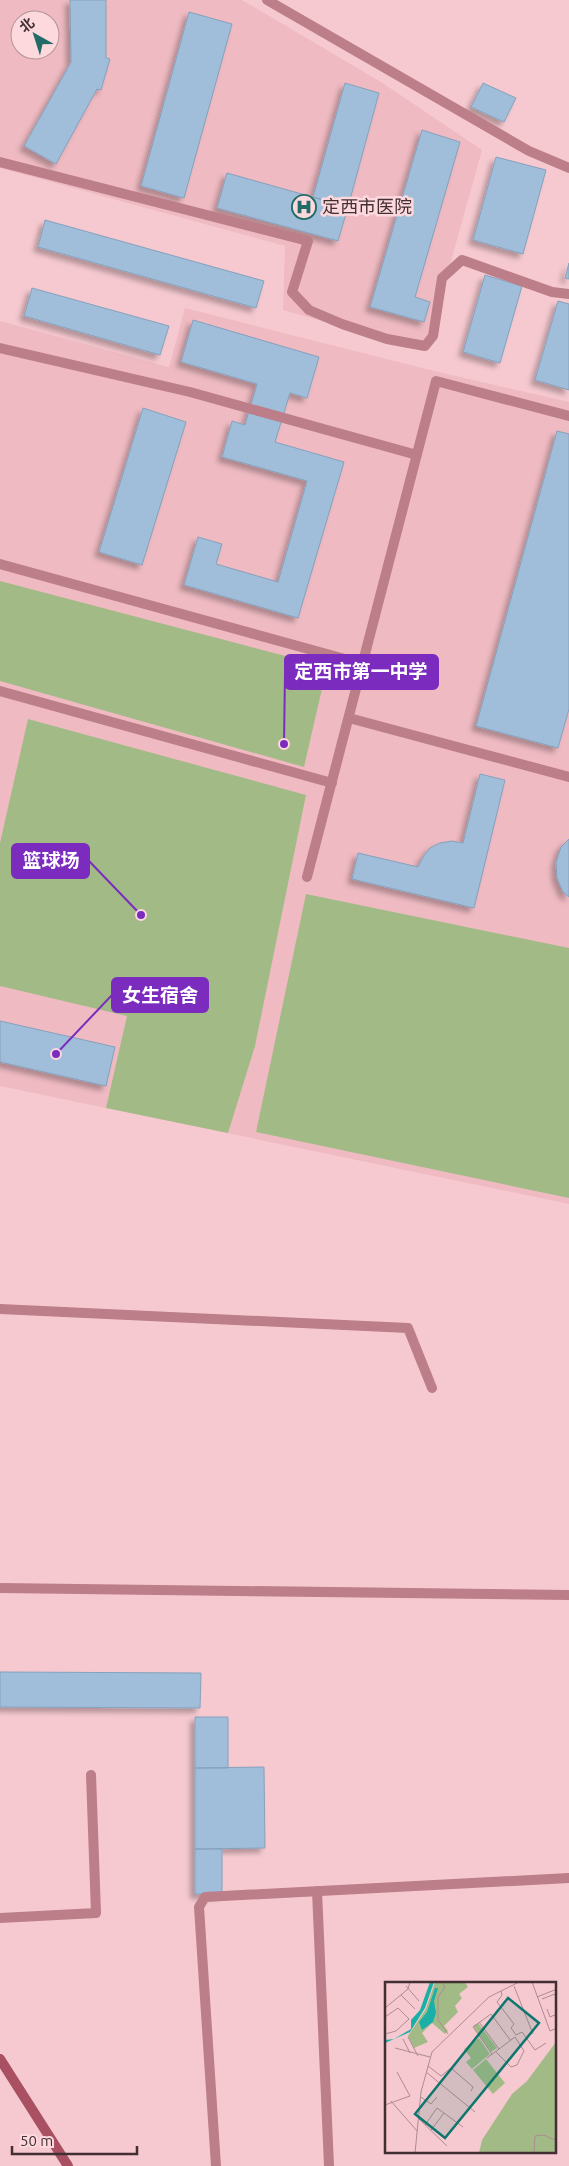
<svg xmlns="http://www.w3.org/2000/svg" width="569" height="2166" viewBox="0 0 569 2166" font-family="Ubuntu,'Noto Sans SC',sans-serif">
  <defs>
    <filter id="shadow"><feDropShadow dx="-4.5" dy="4.5" stdDeviation="2.5" flood-color="#0004"/></filter>
  </defs>
  <rect width="100%" height="100%" fill="#f6c9d0"/>
  <path fill="#efbac2" fill-rule="evenodd" d="M 0,0 L 242,0 L 381,82 L 482,150 L 426,351 L 283,310 L 285,246 L 0,168 ZM 20,20 L 50,20 L 50,50 L 20,50 Z
    M 185,308 L 430,370 L 569,402 L 569,1204 L 0,1086 L 0,321 L 169,367 Z"/>
  <path fill="#a2bb86" d="M 0,581 L 327,667 L 304,767 L 0,681 Z
    M 28,719 L 306,795 L 255,1046 L 228,1133 L 106,1108 L 127,1016 L 0,986 L 0,843 Z
    M 306,894 L 569,948 L 569,1198 L 256,1132 Z"/>
  <path fill="#a0bdd9" stroke="#85a1bc" filter="url(#shadow)" d="M 70,0 L 106,0 L 106,58 L 110,59 L 101,90 L 97,89 L 56,164 L 24,146 L 71,62 Z
    M 189,12 L 232,24 L 184,198 L 141,186 Z
    M 345,83 L 379,93 L 348,207 L 313,197 Z
    M 483,83 L 516,98 L 504,122 L 471,107 Z
    M 422,130 L 460,142 L 415,297 L 430,302 L 424,322 L 370,307 Z
    M 496,157 L 546,170 L 523,254 L 473,240 Z
    M 227,173 L 348,207 L 338,241 L 217,208 Z
    M 45,220 L 264,281 L 256,308 L 38,247 Z
    M 569,263 L 569,279 L 565,278 Z
    M 485,275 L 522,286 L 500,363 L 463,352 Z
    M 32,288 L 169,326 L 160,355 L 24,316 Z
    M 558,301 L 569,304 L 569,390 L 535,380 Z
    M 193,320 L 319,357 L 307,398 L 290,393 L 275,442 L 344,462 L 298,618 L 184,585 L 198,537 L 222,544 L 216,564 L 278,582 L 307,481 L 222,457 L 232,421 L 245,425 L 257,384 L 181,362 Z
    M 143,408 L 186,422 L 142,565 L 99,552 Z
    M 557,431 L 569,434 L 569,709 L 558,748 L 476,726 Z
    M 480,774 L 505,780 L 474,908 L 352,879 L 358,853 L 418,867 L 423,857 L 430,848 L 440,843 L 452,841 L 463,843 Z
    M 569,839 L 569,897 L 563,892 L 557,878 L 556,862 L 561,847 Z
    M 0,1021 L 115,1047 L 106,1086 L 0,1062 Z
    M 0,1672 L 201,1673 L 200,1708 L 0,1707 Z
    M 195,1717 L 228,1717 L 228,1768 L 195,1768 Z
    M 264,1767 L 265,1848 L 195,1849 L 195,1768 Z
    M 195,1849 L 222,1849 L 222,1894 L 195,1894 Z"/>
  <g fill="none" stroke-linecap="round" stroke-linejoin="round">
    <path stroke="#bc7e88" stroke-width="10" d="M 0,162 L 308,241 L 292,292 L 309,310 L 342,324 L 387,339 L 425,346 L 433,336 L 442,278 L 462,260 L 552,292 L 569,294
      M 0,348 L 190,392 L 417,455
      M 0,564 L 363,664
      M 0,691 L 332,783
      M 349,718 L 569,777
      M 307,877 L 436,381 L 569,416
      M 0,1309 L 408,1328 L 432,1388"/>
    <path stroke="#bc7e88" stroke-width="10" d="M 267,0 L 529,151 L 569,168
      M 0,1588 L 569,1595
      M 317,1891 L 329,2166
      M 0,1918 L 96,1913 L 91,1775
      M 216,2166 L 199,1907 L 205,1897 L 569,1878"/>
    <path stroke="#a95063" stroke-width="10" d="M 0,2059 L 68,2166"/>
  </g>
  <defs>
    <symbol id="hospital-ring" viewBox="-11 -11 22 22"><circle r="9.5" fill="#fdd9de" stroke="#216c67" stroke-width="1.5"/><path d="M-5-5h3v3.5h4V-5h3V5h-3V1.5h-4V5h-3Z" fill="#216c67"/></symbol>
  </defs>
  <g fill-rule="evenodd">
    <use href="#hospital-ring" x="290" y="193" width="28" height="28"/>
  </g>
  <g text-anchor="middle" stroke-width="5" stroke-linejoin="round" paint-order="stroke">
    <g font-size="18" fill="#412f32" stroke="#fdd9de" text-anchor="start">
      <text x="322" y="213">定西市医院</text>
    </g>
  </g>
  <g transform="translate(385 1982)">
    <rect width="171" height="171" fill="#f6c9d0"/>
    <path d="M 50,0 L 80,0 L 83,5 L 74,12 L 77,16 L 70,24 L 73,30 L 59,44 L 63,49 L 60,52 L 47,41 L 37,51 L 43,60 L 29,66 L 23,54 L 41,27 ZM 93,41 L 112,66 L 106,70 L 88,44 ZM 94,56 L 105,72 L 87,87 L 81,80 L 86,76 L 79,67 ZM 171,60 L 171,171 L 94,171 L 97,158 L 127,112 L 142,99 ZM 101,77 L 120,101 L 108,112 L 88,88 Z" fill="#a2bb86"/>
    <path d="M 45,0 L 49,0 L 40,26 L 25,50 L 0,61 L 0,58 L 9,57 L 26,47 L 26,38 L 35,28 ZM 50,6 L 53,6 L 49,19 L 51,31 L 48,40 L 37,48 L 34,40 L 42,30 Z" fill="#1ab0a7"/>
    <path fill="none" stroke="#ae8b91" stroke-width="1" d="M 57,0 L 60,5 L 53,15 L 53,38 L 63,52M 147,0 L 165,49 L 172,46M 21,4 L 34,19M 129,4 L 148,52M 116,9 L 117,13 L 112,20 L 129,42 L 126,46 L 131,53 L 137,50 L 150,68 L 161,61M 16,13 L 30,27M 152,15 L 172,7M 157,17 L 170,12 L 172,14M 0,26 L 23,7 L 25,0M 162,27 L 165,35 L 172,32M 0,35 L 13,26 L 24,37 L 11,49 L 0,52M 94,40 L 114,67M 23,55 L 33,74M 18,57 L 25,71M 10,66 L 45,75M 107,72 L 88,45 L 106,32 L 126,59M 102,76 L 130,55 L 139,69 L 132,83 L 126,85 L 111,70M 43,84 L 56,94 L 66,86 L 88,105 L 86,109M 41,90 L 90,130M 36,115 L 46,122 L 52,115M 6,119 L 32,149M 0,123 L 25,114 L 12,90M 33,136 L 62,164M 40,143 L 52,126 L 78,145M 46,148 L 59,131M 30,171 L 36,110 L 47,70 L 104,15 L 134,0M 149,171 L 150,154 L 159,153 L 172,159"/>
    <path fill="#0f766e" fill-opacity="0.15" stroke="#0f766e" stroke-width="2.5" d="M 123,16 L 154,41 L 60,156 L 30,132 Z"/>
    <rect width="171" height="171" fill="none" stroke="#412f32" stroke-width="2.5"/>
  </g>
  <path fill="none" stroke="#7b2cbf" stroke-width="2" d="M284 744L285 672M141 915L89 861M56 1054L112 995"/>
  <g fill="#7b2cbf" stroke="#fdd9de" stroke-width="2">
    <circle cx="284" cy="744" r="5"/>
    <circle cx="141" cy="915" r="5"/>
    <circle cx="56" cy="1054" r="5"/>
  </g>
  <g fill="#7b2cbf" stroke="#7b2cbf" stroke-width="2">
    <rect x="285" y="655" width="153" height="34" rx="5"/>
    <rect x="12" y="844" width="77" height="34" rx="5"/>
    <rect x="112" y="978" width="96" height="34" rx="5"/>
  </g>
  <g font-size="19" text-anchor="middle" font-weight="bold" fill="#fff">
    <text x="361" y="678">定西市第一中学</text>
    <text x="51" y="867">篮球场</text>
    <text x="160" y="1002">女生宿舍</text>
  </g>
  <g transform="translate(35 35) rotate(321)"><circle r="24" fill="#fdd9de" stroke="#b29599"/>
  <path d="M0-4L9 19L0 12L-9 19Z" fill="#216c67"/>
  <text y="-8" font-size="14" font-weight="bold" text-anchor="middle" fill="#412f32">北</text>
  </g>
  <path d="M12 2146v8h125v-8" fill="none" stroke="#412f32" stroke-width="2.5"/>
  <text x="20" y="2146" font-size="15" fill="#412f32" stroke="#fdd9de" stroke-width="4" paint-order="stroke">50 m</text>
</svg>
